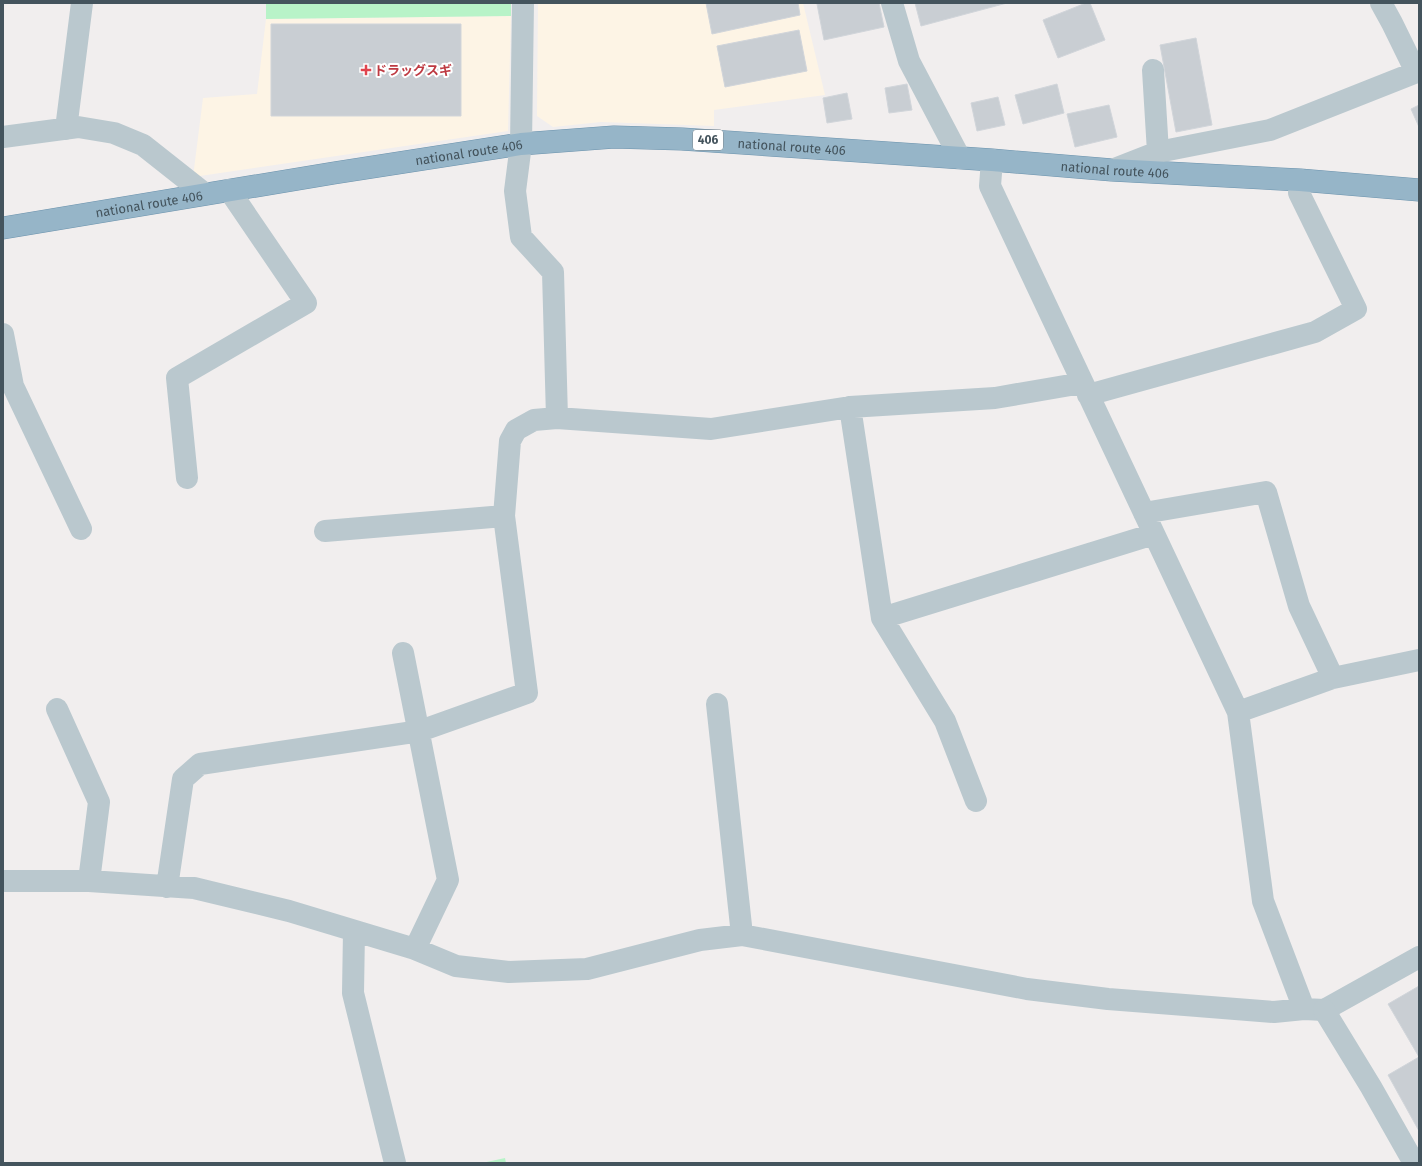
<svg xmlns="http://www.w3.org/2000/svg" width="1422" height="1166" viewBox="0 0 1422 1166" font-family="'Fira Sans','Noto Sans JP',sans-serif">
  <rect width="100%" height="100%" fill="#f1eeee"/>
  <path fill="#fdf4e5" d="M 538,3 L 803,3 L 825,95 L 714,110 L 714,126 L 601,122 L 553,127 L 537,116 Z
    M 511,16 L 508,131 L 193,177 L 203,98 L 257,94 L 266,19 Z"/>
  <path fill="#b8f3c8" d="M 266,3 L 511,3 L 511,16 L 266,19 Z
    M 505,1158 L 506,1163 L 482,1163 Z"/>
  <path fill="#c9ced3" stroke="#d1d5da" d="M 706,3 L 798,3 L 800,15 L 712,34 Z
    M 823,3 L 879,3 L 884,27 L 824,40 L 817,4 Z
    M 915,3 L 1007,3 L 921,26 Z
    M 1086,3 L 1090,3 L 1105,40 L 1058,58 L 1043,20 Z
    M 271,24 L 461,24 L 461,116 L 271,116 Z
    M 799,30 L 807,71 L 725,87 L 717,46 Z
    M 1196,38 L 1212,125 L 1176,132 L 1160,45 Z
    M 907,84 L 912,110 L 889,113 L 885,88 Z
    M 1057,84 L 1064,113 L 1023,124 L 1015,95 Z
    M 847,93 L 852,119 L 827,123 L 823,98 Z
    M 998,97 L 1005,125 L 977,131 L 971,103 Z
    M 1109,105 L 1117,137 L 1075,147 L 1067,114 Z
    M 1419,105 L 1419,127 L 1411,109 Z
    M 1419,986 L 1419,1131 L 1388,1075 L 1419,1057 L 1388,1004 Z"/>
  <g fill="none" stroke-linecap="round" stroke-linejoin="round">
    <defs>
      <g id="trunk">
        <path id="s1" d="M 3,228 L 334,173 L 521,144 L 614,137 L 682,139 L 992,160 L 1112,170 L 1300,180 L 1419,190"/>
      </g>
    </defs>
    <use href="#trunk" stroke="#6c93ad" stroke-width="23"/>
    <path stroke="#bac8ce" stroke-width="22" d="M 523,3 L 521,144 L 515,191 L 521,237 L 553,272 L 557,418
      M 892,3 L 909,61 L 960,158
      M 1381,3 L 1392,23 L 1416,72
      M 1153,70 L 1158,152
      M 66,129 L 82,3
      M 3,137 L 78,127 L 114,133 L 143,145 L 205,194
      M 992,160 L 990,186 L 1238,712 L 1263,901 L 1304,1009
      M 1112,170 L 1158,152 L 1270,130 L 1419,71
      M 3,334 L 13,386 L 81,529
      M 1088,395 L 1315,332 L 1356,309 L 1299,193 L 1300,180
      M 850,407 L 882,618 L 945,721 L 976,801
      M 187,478 L 177,378 L 306,303 L 229,190
      M 1144,513 L 1266,492 L 1299,606 L 1333,678
      M 325,531 L 504,516
      M 882,618 L 1154,534
      M 403,653 L 448,880 L 415,949
      M 717,704 L 742,935
      M 57,709 L 99,802 L 89,881
      M 1238,712 L 1333,678 L 1419,660
      M 3,881 L 89,881 L 194,888 L 289,911 L 415,949 L 456,966 L 509,972 L 587,969 L 700,940 L 742,935 L 1027,989 L 1108,999 L 1274,1012 L 1304,1009 L 1324,1010 L 1419,957
      M 167,887 L 183,779 L 200,764 L 420,731 L 527,693 L 504,516 L 510,441 L 516,430 L 534,420 L 557,418 L 711,429 L 850,407 L 995,398 L 1082,383
      M 354,931 L 353,993 L 395,1163"/>
    <path stroke="#bac8ce" stroke-width="22" d="M 1324,1010 L 1371,1087 L 1414,1163"/>
    <use href="#trunk" stroke="#96b5c8" stroke-width="22"/>
  </g>
  <path fill="#e0444e" stroke="#fff" stroke-width="1.5" d="M364 64h4v4h4v4h-4v4h-4v-4h-4v-4h4z"/>
  <g text-anchor="middle" stroke-width="4" stroke-linejoin="round" paint-order="stroke">
    <rect fill="#fff" stroke="#7c878e" stroke-width="1" x="693" y="130" width="30" height="20" rx="3"/>
    <g font-size="12" font-weight="bold" fill="#44545d">
      <text x="708" y="144">406</text>
    </g>
    <g font-size="13" font-weight="bold" fill="#be3a42" stroke="#fff" text-anchor="start">
      <text x="374" y="75">ドラッグスギ</text>
    </g>
    <g font-size="13" fill="#44545d" stroke="#fff">
      <text dy="5" stroke="none"><textPath href="#s1" startOffset="796">national route 406</textPath></text>
      <text dy="5" stroke="none"><textPath href="#s1" startOffset="472">national route 406</textPath></text>
      <text dy="5" stroke="none"><textPath href="#s1" startOffset="1120">national route 406</textPath></text>
      <text dy="5" stroke="none"><textPath href="#s1" startOffset="148">national route 406</textPath></text>
    </g>
  </g>
  <rect width="1422" height="1166" fill="none" stroke="#44545d" stroke-width="8"/>
</svg>
